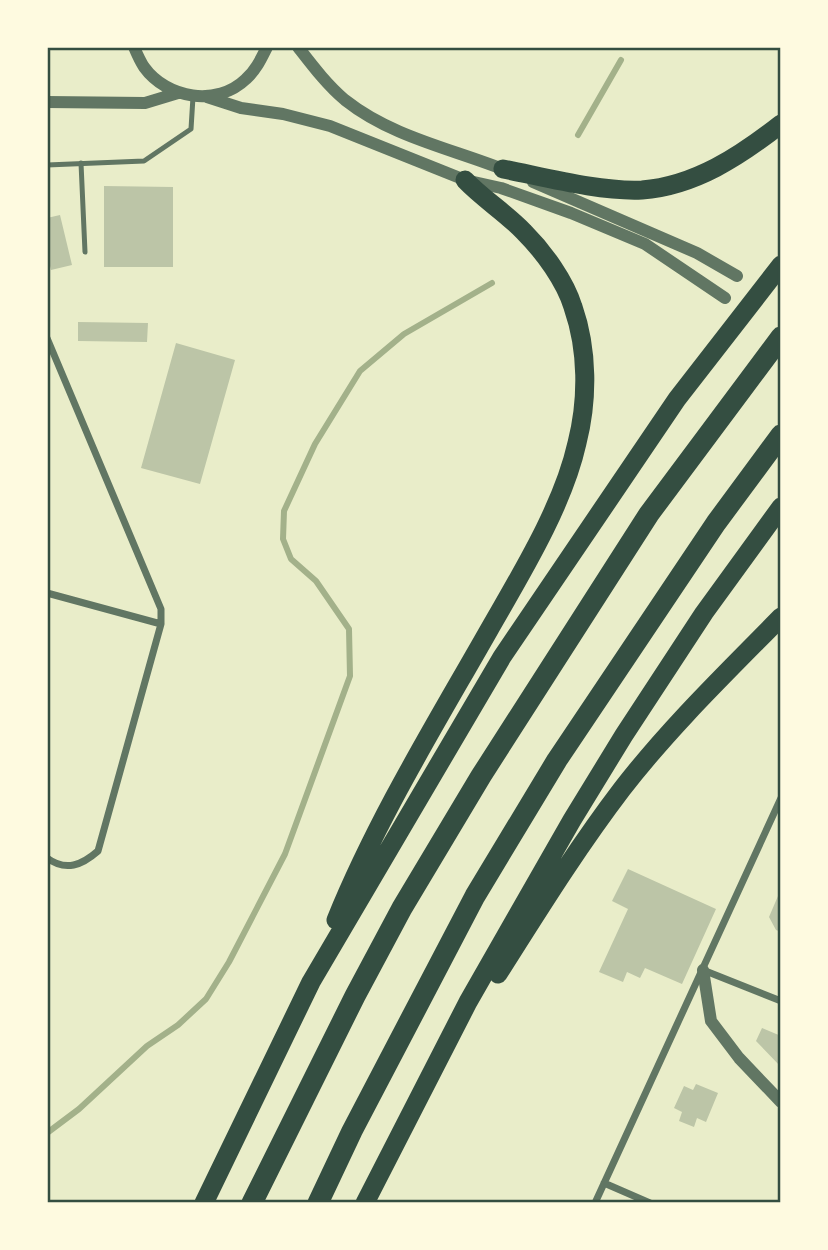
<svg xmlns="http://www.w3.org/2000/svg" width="828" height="1250" viewBox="0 0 828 1250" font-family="Lato,sans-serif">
  <rect width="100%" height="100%" fill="#e9edc9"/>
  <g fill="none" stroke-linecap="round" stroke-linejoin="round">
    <path stroke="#a3b18a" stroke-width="6" d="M 578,135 L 621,60
      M 47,1133 L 79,1109 L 147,1046 L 178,1025 L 206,999 L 229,962 L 285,854 L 350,676 L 349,629 L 316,581 L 291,559 L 283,539 L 284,511 L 315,444 L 360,371 L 404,334 L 492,283"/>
  </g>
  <path fill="#bcc5a7" d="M 104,186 L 173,187 L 173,267 L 104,267 Z
    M 60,215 L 72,265 L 51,270 L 47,254 L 47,218 Z
    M 78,322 L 148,323 L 147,342 L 78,341 Z
    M 176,343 L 235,360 L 200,484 L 141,468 Z
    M 628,869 L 716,909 L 682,984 L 645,968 L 640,978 L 627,972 L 623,982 L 599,972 L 628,909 L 612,901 Z
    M 781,889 L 781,932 L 776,930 L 769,917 Z
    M 762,1028 L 781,1036 L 781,1067 L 756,1041 Z
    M 696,1084 L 718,1093 L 706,1122 L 697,1118 L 694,1127 L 679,1121 L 682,1112 L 674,1108 L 684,1086 L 693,1090 Z"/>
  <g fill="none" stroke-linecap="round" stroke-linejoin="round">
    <path stroke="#617663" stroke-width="5" d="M 81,163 L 85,252
      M 47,165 L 144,161 L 191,129 L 193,97"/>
    <path stroke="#617663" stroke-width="7" d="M 47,338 L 161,609 L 161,624 L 98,851 C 82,865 66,872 47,858
      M 47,593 L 161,624
      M 703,970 L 781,1001
      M 604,1183 L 650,1203
      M 595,1203 L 781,798"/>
    <path stroke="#617663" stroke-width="12" d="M 134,47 C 137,54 140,61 144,67 C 167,99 217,107 246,79 C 256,70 261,59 267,47
      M 298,47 C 312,65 327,85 345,100 C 393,138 454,149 510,172
      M 207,97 L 241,108 L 283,114 L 330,126 L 465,180 L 501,188 L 571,213 L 645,244 L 725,298
      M 47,102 L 145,103 L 178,93
      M 533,182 L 697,253 L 737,276
      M 703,970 L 711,1021 L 739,1058 L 781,1102"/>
    <path stroke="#344e41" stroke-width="19" d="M 503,169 C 544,177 600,192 642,190 C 695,186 740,156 781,124
      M 336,920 C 377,819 435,725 489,630 C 521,574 563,506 577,443 C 588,400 588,350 573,307 C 565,281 544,252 524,232 C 506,213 483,199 465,180
      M 498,974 C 538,911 577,848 622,789 C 670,727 726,673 781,617
      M 204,1203 L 311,982 L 502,657 L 677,399 L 781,265
      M 365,1203 L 468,1002 L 572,820 L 624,735 L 704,613 L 781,507"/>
    <path stroke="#344e41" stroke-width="21" d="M 252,1203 L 355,996 L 402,908 L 481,776 L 649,514 L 781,337
      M 318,1203 L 352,1131 L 475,896 L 557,760 L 716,523 L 781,435"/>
  </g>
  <rect width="828" height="1250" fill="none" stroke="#fefae0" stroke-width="98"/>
  <rect x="49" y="49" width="730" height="1152" fill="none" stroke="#344e41" stroke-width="2.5"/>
</svg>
